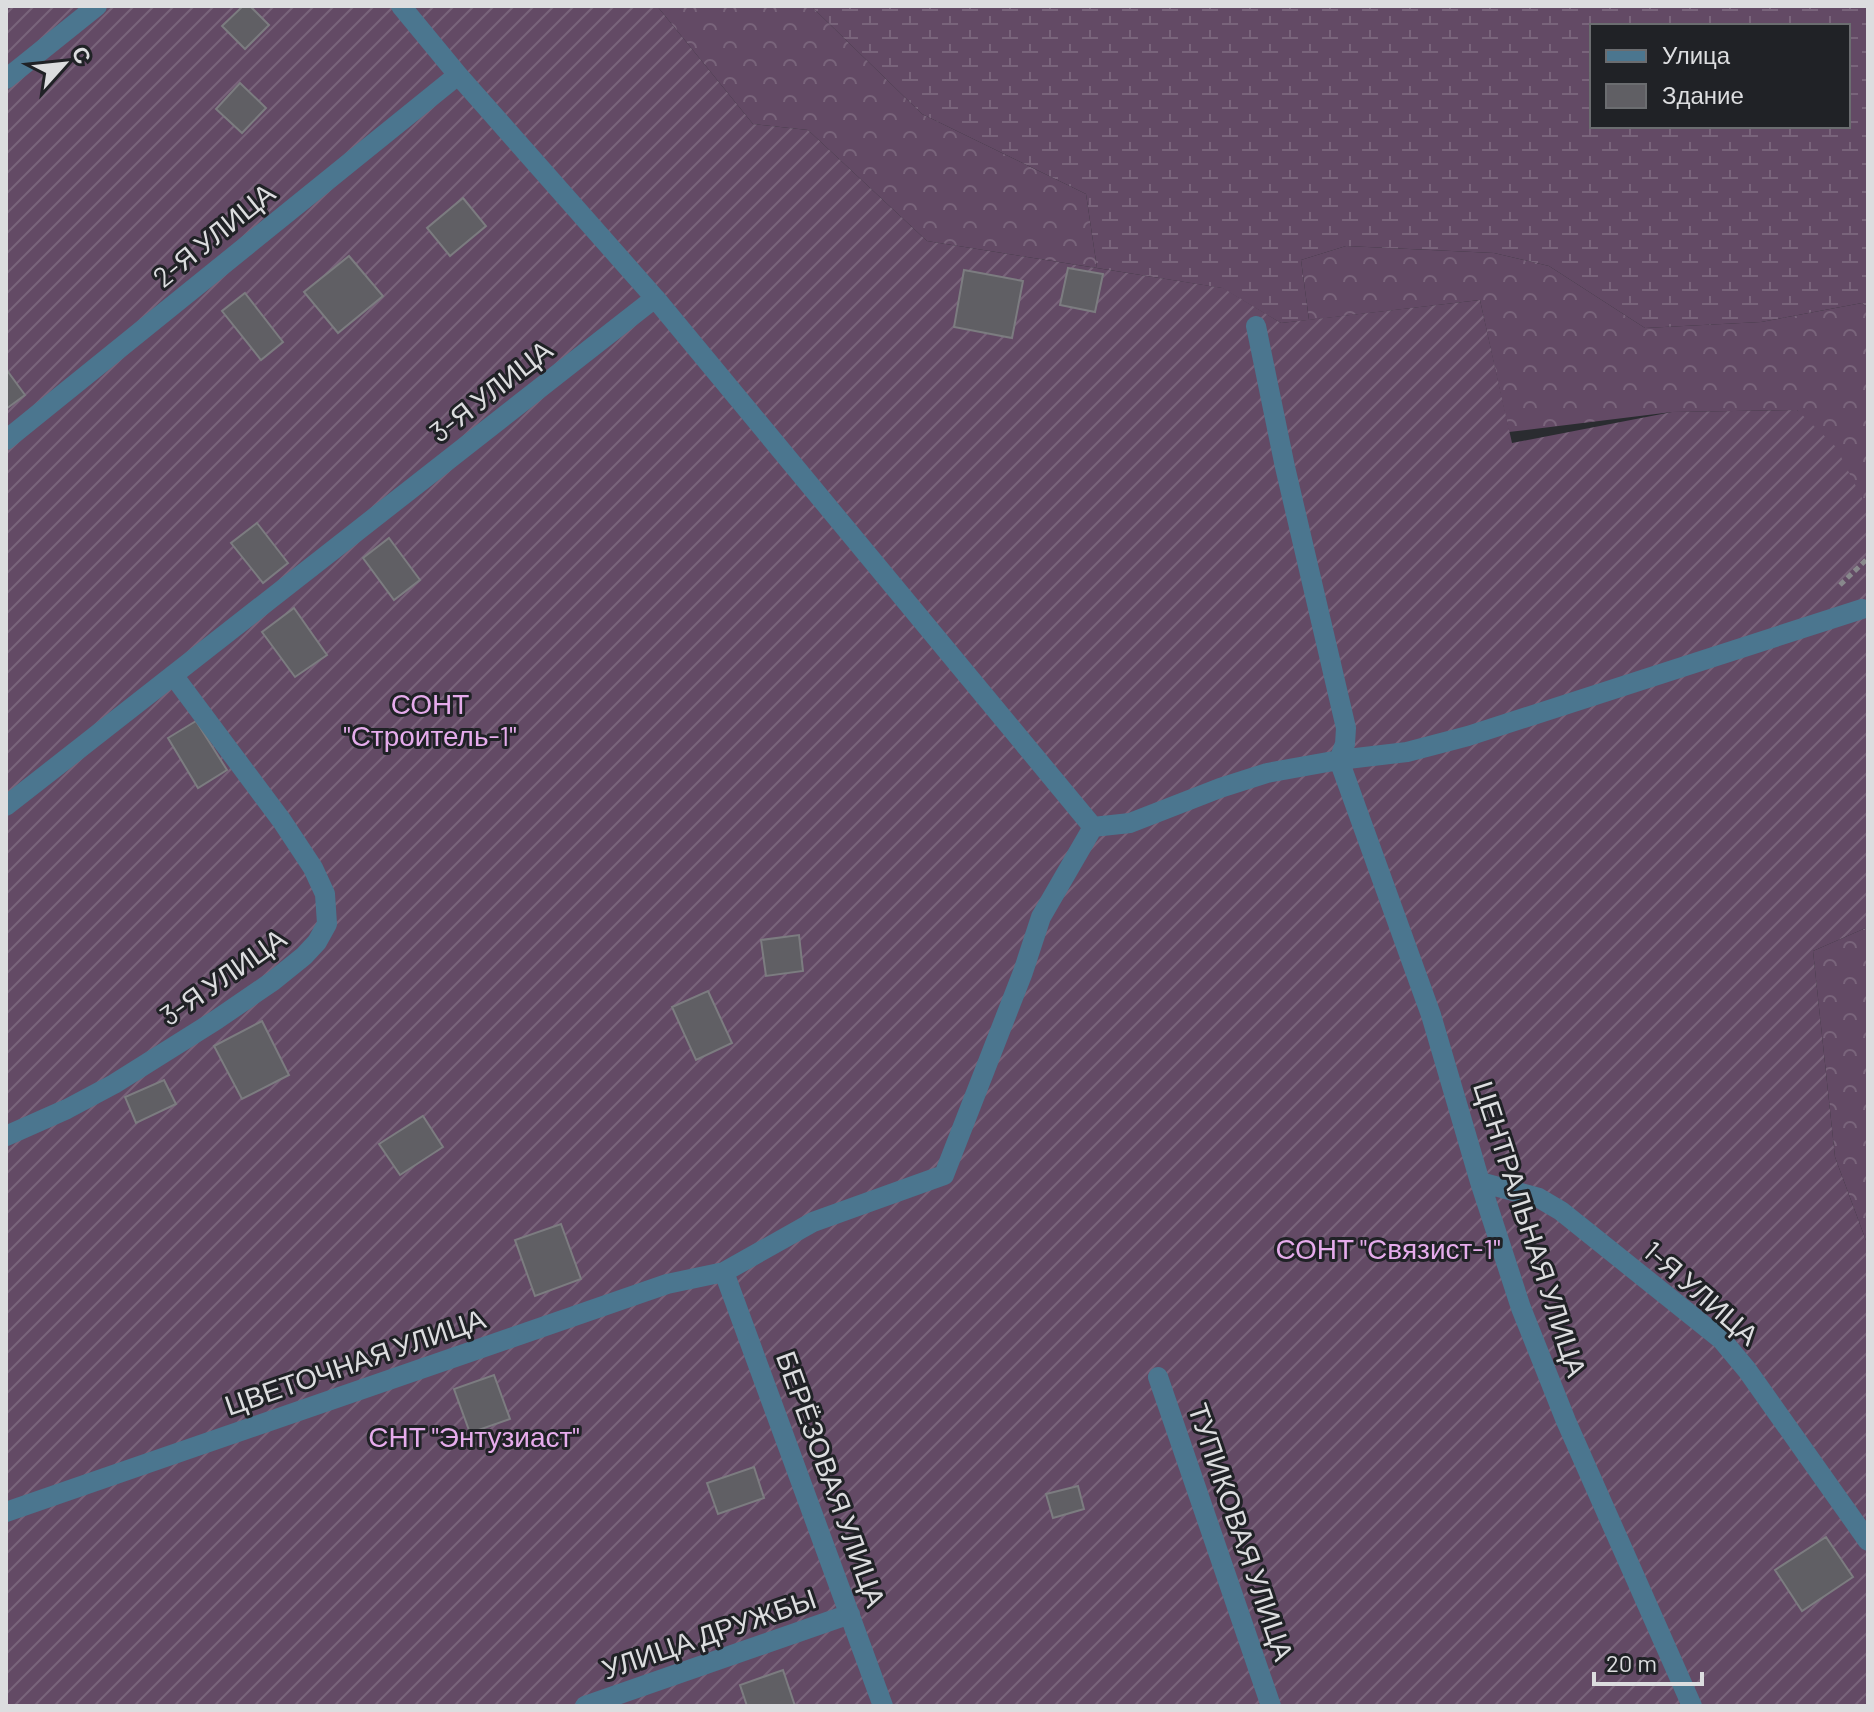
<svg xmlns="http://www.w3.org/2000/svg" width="1874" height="1712" viewBox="0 0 1874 1712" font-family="Barlow,sans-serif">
  <defs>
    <pattern id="forest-crowns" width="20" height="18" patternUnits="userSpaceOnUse" patternTransform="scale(2)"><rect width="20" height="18" fill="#634a65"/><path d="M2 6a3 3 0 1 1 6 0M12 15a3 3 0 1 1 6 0" fill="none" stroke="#79647b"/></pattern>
    <pattern id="wetland-marsh" width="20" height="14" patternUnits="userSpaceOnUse" patternTransform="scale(2)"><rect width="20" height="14" fill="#634a65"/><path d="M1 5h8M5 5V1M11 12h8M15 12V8" fill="none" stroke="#79647b"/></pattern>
    <pattern id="garden-furrows" width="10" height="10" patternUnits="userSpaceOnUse" patternTransform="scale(2)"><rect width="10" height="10" fill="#634a65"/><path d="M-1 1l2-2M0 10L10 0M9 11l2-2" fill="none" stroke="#79647b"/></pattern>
  </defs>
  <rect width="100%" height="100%" fill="#2a2c30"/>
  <path fill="url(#forest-crowns)" d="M 657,6 L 811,6 L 922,114 L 1086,194 L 1097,268 L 927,241 L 808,130 L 753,124 Z
    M 1346,246 L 1494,253 L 1549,266 L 1645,328 L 1761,322 L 1862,303 L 1868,308 L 1868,510 L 1797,410 L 1672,412 L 1509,432 L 1480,300 L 1309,320 L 1301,260 Z
    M 1868,927 L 1868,1246 L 1835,1157 L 1813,951 Z"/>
  <path fill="url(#wetland-marsh)" fill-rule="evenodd" d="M 811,6 L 1868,6 L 1868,308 L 1862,303 L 1761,322 L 1645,328 L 1549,266 L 1494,253 L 1346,246 L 1301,260 L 1309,320 L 1281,323 L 1222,288 L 1097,268 L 1086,194 L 922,114 ZM 1592,26 L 1848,26 L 1848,126 L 1592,126 Z"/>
  <path fill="url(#garden-furrows)" d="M 6,6 L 657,6 L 753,124 L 808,130 L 927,241 L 1223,288 L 1281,323 L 1480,300 L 1512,443 L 1672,412 L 1797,410 L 1836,447 L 1868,510 L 1868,927 L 1813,951 L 1835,1157 L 1868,1246 L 1868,1706 L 6,1706 Z"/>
  <path fill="#605f64" stroke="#7c7c80" stroke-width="2" d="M 243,6 L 250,6 L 269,25 L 245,49 L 222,26 Z
    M 240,83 L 266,108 L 242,133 L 216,109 Z
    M 463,198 L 486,226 L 450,256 L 427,228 Z
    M 349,256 L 383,296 L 338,333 L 304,292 Z
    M 1068,268 L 1103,274 L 1095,312 L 1060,305 Z
    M 964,270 L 1023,281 L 1012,338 L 954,327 Z
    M 245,293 L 283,342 L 261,360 L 222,311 Z
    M 6,369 L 25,395 L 6,409 Z
    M 257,523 L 288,563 L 263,583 L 231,543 Z
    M 389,538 L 420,580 L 394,600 L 363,558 Z
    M 294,608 L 327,655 L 295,677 L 262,632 Z
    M 196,721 L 227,770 L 198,788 L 168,738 Z
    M 799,935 L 803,971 L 766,976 L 761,940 Z
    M 708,991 L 732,1043 L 696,1060 L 672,1007 Z
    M 262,1021 L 289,1075 L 242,1099 L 214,1046 Z
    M 164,1080 L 176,1104 L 136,1123 L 125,1097 Z
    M 423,1116 L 443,1147 L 400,1175 L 379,1144 Z
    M 561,1224 L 581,1279 L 535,1296 L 515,1240 Z
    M 494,1375 L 510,1419 L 470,1433 L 454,1389 Z
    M 754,1467 L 764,1498 L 718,1514 L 707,1483 Z
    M 1078,1486 L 1084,1509 L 1053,1518 L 1046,1494 Z
    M 1826,1537 L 1853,1577 L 1802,1611 L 1775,1570 Z
    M 783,1670 L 795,1706 L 747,1706 L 740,1685 Z"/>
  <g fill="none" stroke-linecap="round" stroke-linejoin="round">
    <path stroke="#88898c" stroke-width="5" stroke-dasharray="6 4" stroke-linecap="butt" d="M 1840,585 L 1868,558"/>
    <path stroke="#4b768f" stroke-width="20" d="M 401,6 L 458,75 L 655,298 L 1093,827 L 1130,823 L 1220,788 L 1267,773 L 1339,760 L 1407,752 L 1468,736 L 1862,609
      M 6,79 L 97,6
      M 1256,326 L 1285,467 L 1346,728 L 1345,744 L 1339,760
      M 6,440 L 458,75
      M 1339,760 L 1431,1015 L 1480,1182 L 1521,1308 L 1566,1421 L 1692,1706
      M 6,806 L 655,298
      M 6,1136 L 67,1109 L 114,1084 L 216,1020 L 273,981 L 304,956 L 317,942 L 327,924 L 325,894 L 313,868 L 282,821 L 173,675
      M 1480,1182 L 1539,1198 L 1561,1211 L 1722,1340 L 1747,1370 L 1868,1541
      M 724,1272 L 883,1706
      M 1158,1377 L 1271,1706
      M 6,1512 L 667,1284 L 724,1272 L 813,1222 L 944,1175 L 1023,972 L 1041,917 L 1093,827
      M 585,1706 L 850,1614"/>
  </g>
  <g text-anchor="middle" stroke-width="6" stroke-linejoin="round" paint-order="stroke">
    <g font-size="28" fill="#dcdddf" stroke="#202226">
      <text transform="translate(214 235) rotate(-39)" y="10">2-Я УЛИЦА</text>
      <text transform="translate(491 391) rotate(-38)" y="10">3-Я УЛИЦА</text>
      <text transform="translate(223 977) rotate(-35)" y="10">3-Я УЛИЦА</text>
      <text transform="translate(1530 1229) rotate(72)" y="10">ЦЕНТРАЛЬНАЯ УЛИЦА</text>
      <text transform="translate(1701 1293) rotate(41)" y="10">1-Я УЛИЦА</text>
      <text transform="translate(355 1362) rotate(-19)" y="10">ЦВЕТОЧНАЯ УЛИЦА</text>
      <text transform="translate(831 1479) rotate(70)" y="10">БЕРЁЗОВАЯ УЛИЦА</text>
      <text transform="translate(1241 1532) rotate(71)" y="10">ТУПИКОВАЯ УЛИЦА</text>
      <text transform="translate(709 1634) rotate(-19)" y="10">УЛИЦА ДРУЖБЫ</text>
    </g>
    <g font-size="28" fill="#e6acec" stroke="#202226">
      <text x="430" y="714">СОНТ<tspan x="430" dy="32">"Строитель-1"</tspan></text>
      <text x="1388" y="1259">СОНТ "Связист-1"</text>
      <text x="474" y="1447">СНТ "Энтузиаст"</text>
    </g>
  </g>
  <rect width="1874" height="1712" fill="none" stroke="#dcdddf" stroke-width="16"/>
  <rect x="1590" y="24" width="260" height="104" fill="#202226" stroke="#6b6d70" stroke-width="2"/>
  <rect x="1606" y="50" width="40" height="12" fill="#4b768f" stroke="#6b6d70" stroke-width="2"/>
  <text x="1662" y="64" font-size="24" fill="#dcdddf">Улица</text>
  <rect x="1606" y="84" width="40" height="24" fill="#605f64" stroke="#6b6d70" stroke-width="2"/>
  <text x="1662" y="104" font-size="24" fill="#dcdddf">Здание</text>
  <g transform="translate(64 64) rotate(63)" stroke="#202226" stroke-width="6" paint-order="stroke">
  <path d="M0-6L14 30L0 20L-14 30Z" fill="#dcdddf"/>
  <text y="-12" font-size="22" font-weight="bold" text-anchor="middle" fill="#dcdddf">С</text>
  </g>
  <path d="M1594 1672v12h108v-12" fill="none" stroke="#dcdddf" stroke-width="4"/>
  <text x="1606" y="1672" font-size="24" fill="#dcdddf" stroke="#202226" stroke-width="6" paint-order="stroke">20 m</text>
</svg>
